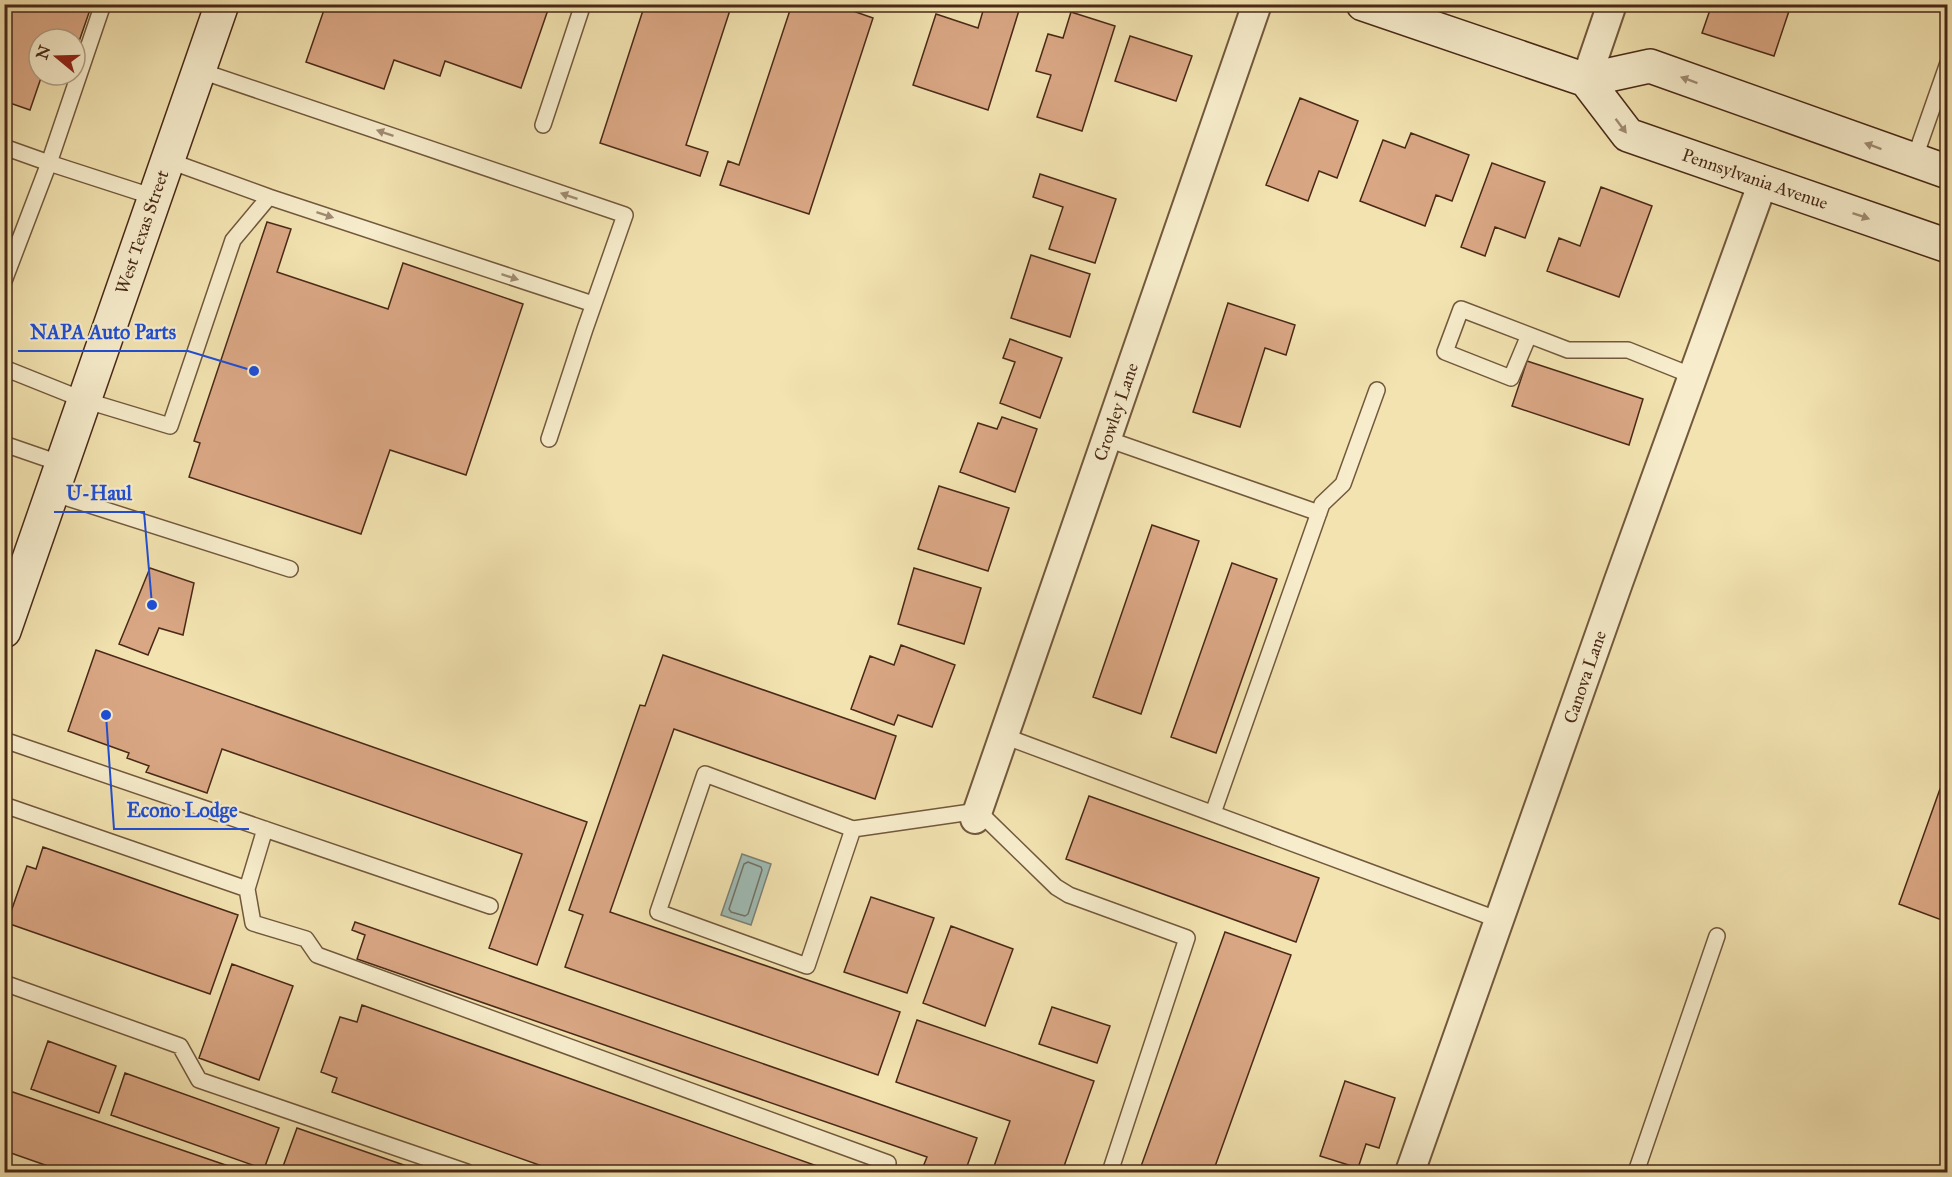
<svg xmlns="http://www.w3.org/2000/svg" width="1952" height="1177" viewBox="0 0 1952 1177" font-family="'IM FELL Great Primer',serif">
  <rect width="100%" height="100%" fill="#f2e3b0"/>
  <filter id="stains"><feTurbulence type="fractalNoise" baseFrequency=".00333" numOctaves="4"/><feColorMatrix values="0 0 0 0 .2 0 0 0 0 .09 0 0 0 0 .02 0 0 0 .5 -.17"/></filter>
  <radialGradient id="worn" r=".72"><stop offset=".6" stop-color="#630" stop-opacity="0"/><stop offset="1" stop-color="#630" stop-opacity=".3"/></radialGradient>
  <path fill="#9fbcb5" stroke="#7d8176" stroke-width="1.5" d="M 742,854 L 771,864 L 751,925 L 721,915 Z"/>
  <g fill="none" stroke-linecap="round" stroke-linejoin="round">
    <path stroke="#747266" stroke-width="1.5" d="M 748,862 L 761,867 L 762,870 L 748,914 L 745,916 L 731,912 L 729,909 L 744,864 Z"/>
  </g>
  <path fill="#daa784" stroke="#492917" stroke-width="1.5" d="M 4,4 L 92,4 L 75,53 L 75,39 L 39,39 L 39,75 L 42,75 L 30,110 L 4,101 Z
    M 326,4 L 550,4 L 521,88 L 445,61 L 440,76 L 394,60 L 384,89 L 306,62 Z
    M 645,4 L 732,4 L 686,145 L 708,152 L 700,176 L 600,143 Z
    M 792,4 L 833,4 L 873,18 L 809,214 L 720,185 L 728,161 L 739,165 Z
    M 985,4 L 1021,4 L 988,110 L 913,85 L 936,14 L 978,28 Z
    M 1712,4 L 1770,4 L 1789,11 L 1774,56 L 1702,33 Z
    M 1071,12 L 1115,26 L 1082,131 L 1037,117 L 1051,75 L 1036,71 L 1048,34 L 1063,38 Z
    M 1130,36 L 1192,56 L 1176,101 L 1115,81 Z
    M 1300,98 L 1358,121 L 1337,178 L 1319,171 L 1308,201 L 1266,185 Z
    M 1411,133 L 1469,155 L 1452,201 L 1436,195 L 1425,226 L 1360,201 L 1383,140 L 1405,148 Z
    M 1492,163 L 1545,182 L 1525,238 L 1495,227 L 1485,256 L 1461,247 Z
    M 1040,174 L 1116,199 L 1095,263 L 1049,249 L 1063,207 L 1033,197 Z
    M 1601,187 L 1652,206 L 1619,297 L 1547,271 L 1559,238 L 1580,246 Z
    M 267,222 L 291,229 L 277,272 L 388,309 L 403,263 L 523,304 L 466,475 L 390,450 L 361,534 L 189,477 L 200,443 L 194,441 Z
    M 1031,255 L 1090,274 L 1070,337 L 1011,318 Z
    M 1228,303 L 1295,325 L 1286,355 L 1265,348 L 1240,427 L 1193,412 Z
    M 1010,339 L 1062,358 L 1040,418 L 1000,403 L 1015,362 L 1003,358 Z
    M 1527,361 L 1643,399 L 1629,445 L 1512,406 Z
    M 1002,417 L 1037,429 L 1015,492 L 960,472 L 978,423 L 997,429 Z
    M 939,486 L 1009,508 L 988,571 L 918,549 Z
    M 1152,525 L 1199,541 L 1141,714 L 1093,697 Z
    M 1232,563 L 1277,579 L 1216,753 L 1171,737 Z
    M 150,568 L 194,583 L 183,635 L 159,628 L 148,655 L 119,644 Z
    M 914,568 L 981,588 L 964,644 L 898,624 Z
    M 901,645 L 955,665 L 932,727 L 898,715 L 894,725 L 851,709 L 870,656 L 894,665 Z
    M 96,650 L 587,822 L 537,965 L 489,948 L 522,854 L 222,749 L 207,793 L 146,772 L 149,766 L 127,758 L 129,753 L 68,731 Z
    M 663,655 L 896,736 L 875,799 L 674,729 L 610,912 L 900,1012 L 878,1075 L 565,967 L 583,915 L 569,910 L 640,705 L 645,706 Z
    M 1940,789 L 1948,792 L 1947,922 L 1899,904 Z
    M 1089,796 L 1319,878 L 1296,942 L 1066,859 Z
    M 43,847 L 238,915 L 210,994 L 7,923 L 27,866 L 36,869 Z
    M 871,897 L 934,918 L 907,993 L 844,972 Z
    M 355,922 L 977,1138 L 965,1172 L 921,1172 L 927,1157 L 357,959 L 365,935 L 352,930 Z
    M 951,926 L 1013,949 L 985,1026 L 923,1003 Z
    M 1225,932 L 1291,955 L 1213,1172 L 1139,1172 Z
    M 232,964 L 293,986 L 259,1080 L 199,1058 Z
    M 362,1005 L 834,1172 L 559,1172 L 332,1092 L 337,1078 L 321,1072 L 340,1017 L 357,1022 Z
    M 1052,1007 L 1110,1026 L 1097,1063 L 1039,1044 Z
    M 917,1020 L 1094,1081 L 1062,1172 L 992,1172 L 1010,1121 L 896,1082 Z
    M 48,1041 L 116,1066 L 99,1113 L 31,1089 Z
    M 125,1073 L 279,1128 L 264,1169 L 111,1115 Z
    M 1345,1081 L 1395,1098 L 1379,1148 L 1366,1144 L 1358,1168 L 1320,1156 Z
    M 4,1089 L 246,1172 L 65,1172 L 8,1152 L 4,1162 Z
    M 297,1128 L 424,1172 L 281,1172 Z"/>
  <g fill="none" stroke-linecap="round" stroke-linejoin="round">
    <defs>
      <path id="lane" d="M 103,4 L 49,163 L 154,197
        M 198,70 L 625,215 L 585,329 L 549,439
        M 543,125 L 583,4
        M 4,147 L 49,163 L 4,281
        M 1914,160 L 1948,63
        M 269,197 L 593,304
        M 1529,335 L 1511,378 L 1445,352 L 1461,309 L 1568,350 L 1628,350 L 1693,376
        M 4,368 L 84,400 L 170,426 L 233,240 L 269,197 L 167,160
        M 1107,439 L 1319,513
        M 4,444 L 62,464
        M 52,493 L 290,569
        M 1004,736 L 1499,920
        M 4,740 L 490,906
        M 4,805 L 247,889
        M 1213,813 L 1322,504 L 1343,484 L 1377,390
        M 265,829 L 247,889 L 253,923 L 306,939 L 317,955 L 888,1163 L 884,1172
        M 853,829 L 807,966 L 658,912 L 705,774 L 853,829 L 978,811 L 1056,887 L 1069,895 L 1187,938 L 1110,1172
        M 4,983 L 180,1046 L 199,1080 L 467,1172
        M 1636,1172 L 1717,936"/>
      <path id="street" d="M 1586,80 L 1612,4
        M 975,819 L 1257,4
        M 1410,1172 L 1618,583 L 1763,182"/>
      <path id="secondary" d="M 1363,4 L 1586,80 L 1650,66 L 1948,172
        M 1586,80 L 1628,135 L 1948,246
        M 4,631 L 222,4"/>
    </defs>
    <use href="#lane" stroke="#73583d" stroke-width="18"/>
    <use href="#street" stroke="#73583d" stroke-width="32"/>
    <use href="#secondary" stroke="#492917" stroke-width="36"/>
    <use href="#lane" stroke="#f7edcc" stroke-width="15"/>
    <use href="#street" stroke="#f7edcc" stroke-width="28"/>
    <use href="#secondary" stroke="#f7edcc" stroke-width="33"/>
  </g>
  <defs><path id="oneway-solid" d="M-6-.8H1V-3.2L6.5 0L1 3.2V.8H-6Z" transform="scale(1.5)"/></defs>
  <g fill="#a08b72">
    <use href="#oneway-solid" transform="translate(1689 80) rotate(-160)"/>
    <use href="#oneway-solid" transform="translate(1621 126) rotate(53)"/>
    <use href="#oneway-solid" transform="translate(385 133) rotate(-161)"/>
    <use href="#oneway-solid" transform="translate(1873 146) rotate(-160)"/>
    <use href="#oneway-solid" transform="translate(569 196) rotate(-161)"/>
    <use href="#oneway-solid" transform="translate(325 215) rotate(18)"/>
    <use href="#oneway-solid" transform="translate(1861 216) rotate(19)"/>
    <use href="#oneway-solid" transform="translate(510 277) rotate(18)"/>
  </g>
  <g text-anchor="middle" stroke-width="4.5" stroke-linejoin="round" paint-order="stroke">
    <g font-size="18" fill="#492917" stroke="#f7edcc">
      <text transform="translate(1755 179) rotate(19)" y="6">Pennsylvania Avenue</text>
      <text transform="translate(142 232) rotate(-71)" y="6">West Texas Street</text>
      <text transform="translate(1116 412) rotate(-71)" y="6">Crowley Lane</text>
      <text transform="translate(1585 677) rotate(-71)" y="6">Canova Lane</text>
    </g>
  </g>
  <path fill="none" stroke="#1d4ed8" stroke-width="2" d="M254 371L188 351H18M152 605L144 512H54M106 715L114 829H249"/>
  <g fill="#1d4ed8" stroke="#f7edcc" stroke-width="2">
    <circle cx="254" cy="371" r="6"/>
    <circle cx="152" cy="605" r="6"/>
    <circle cx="106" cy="715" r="6"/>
  </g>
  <g font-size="20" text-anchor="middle" font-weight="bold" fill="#1d4ed8" stroke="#f7edcc" stroke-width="4.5" stroke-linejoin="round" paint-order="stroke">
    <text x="103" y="339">NAPA Auto Parts</text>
    <text x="99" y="500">U-Haul</text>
    <text x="182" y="817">Econo Lodge</text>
  </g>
  <rect width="1952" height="1177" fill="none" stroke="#f2e3b0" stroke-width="24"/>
  <rect x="6" y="6" width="1940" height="1165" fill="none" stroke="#492917" stroke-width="3"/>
  <rect x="12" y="12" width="1928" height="1153" fill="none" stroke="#492917" stroke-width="1.5"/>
  <g transform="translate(57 57) rotate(289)"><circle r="28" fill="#f7edcc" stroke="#b19f84" stroke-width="1.5"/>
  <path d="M0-4.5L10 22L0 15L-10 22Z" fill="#8f2418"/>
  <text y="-9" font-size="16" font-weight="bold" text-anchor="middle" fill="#492917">N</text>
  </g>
  <rect width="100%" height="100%" filter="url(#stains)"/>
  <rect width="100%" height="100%" fill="url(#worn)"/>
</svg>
